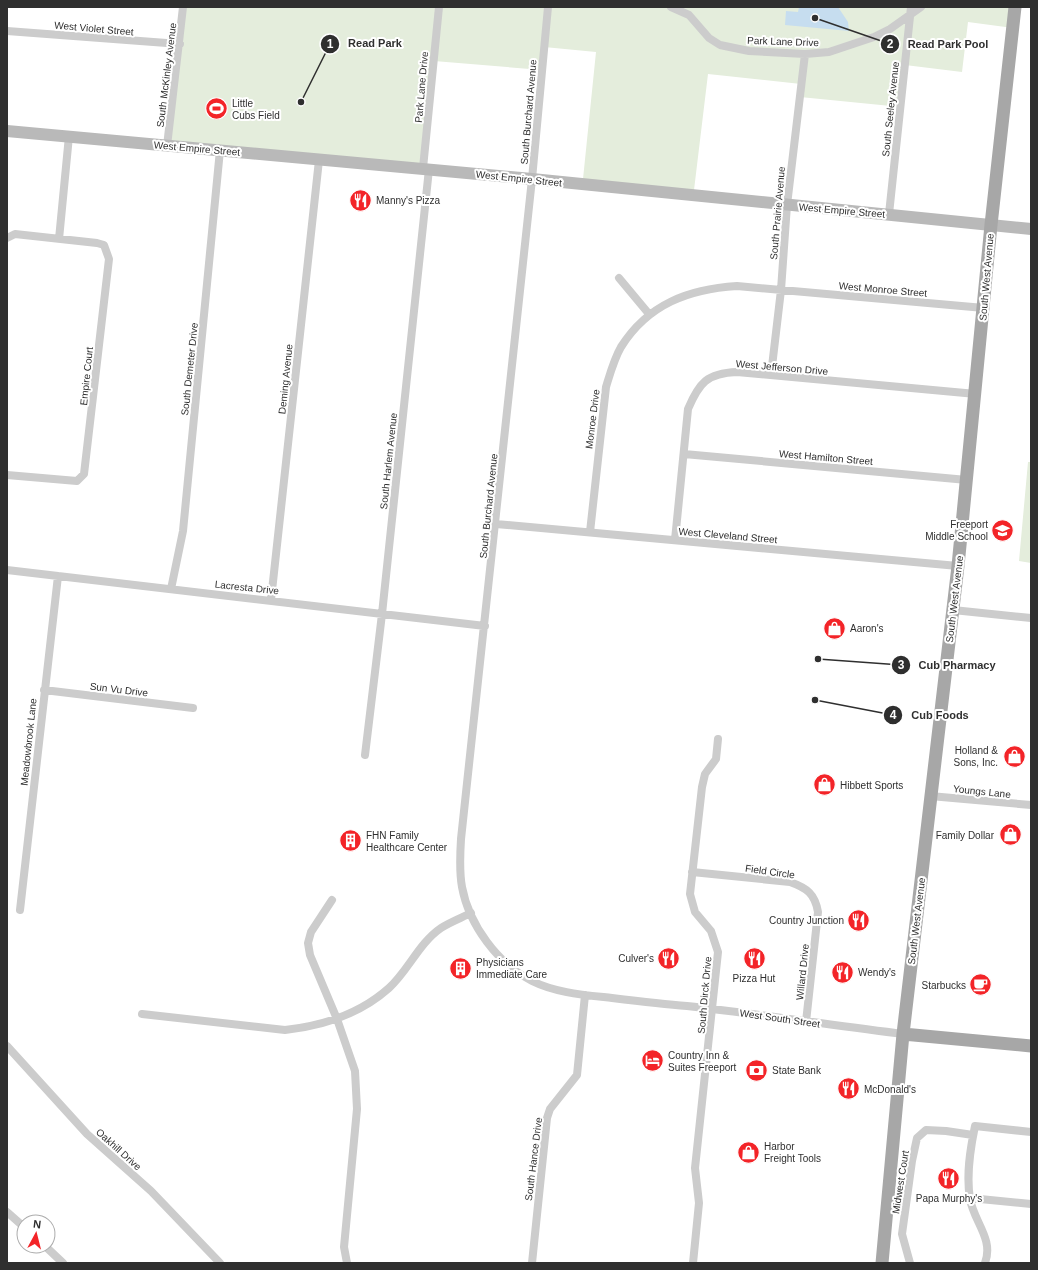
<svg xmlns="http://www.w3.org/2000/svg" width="1038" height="1270" viewBox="0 0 1038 1270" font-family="Helvetica,sans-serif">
  <rect width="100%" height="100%" fill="#fff"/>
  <path fill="#e4eddc" d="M 183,7 L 1015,7 L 1013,28 L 968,22 L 962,72 L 905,65 L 901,107 L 800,97 L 801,84 L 708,74 L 694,190 L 583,179 L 596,52 L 544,47 L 542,70 L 434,61 L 423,168 L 168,142 Z
    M 1028,462 L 1031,462 L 1031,563 L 1019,561 Z"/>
  <path fill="#c6ddef" d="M 799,7 L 838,7 L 848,22 L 849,31 L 785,25 L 786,11 L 798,12 Z"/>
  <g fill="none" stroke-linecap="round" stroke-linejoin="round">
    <path stroke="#ccc" stroke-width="8" d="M 548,7 L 532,179 L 461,839 C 460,855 459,871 462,887 C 469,925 498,964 532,981 C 556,993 585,995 612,998 C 637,1001 662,1004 687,1006 C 759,1014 831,1025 903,1034
      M 671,7 L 689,15 L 709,38 L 720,45 L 749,51 L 805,54 L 829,52 L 874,37 L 890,29 L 921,7
      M 7,31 L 180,44
      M 167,146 L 183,7
      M 423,168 L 439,7
      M 889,214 L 911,7
      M 7,238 L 15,234 L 97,243 L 104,245 L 109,259 L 84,474 L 77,481 L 7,475
      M 59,239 L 69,136
      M 619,278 L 649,314
      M 771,375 L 781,290 L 787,205 L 805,54
      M 684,454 L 967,480
      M 496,524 L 958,566
      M 590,532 L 606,387 C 610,374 614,359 621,347 C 648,304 689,289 737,286 L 984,308
      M 675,540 L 688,409 C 699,383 707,373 737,372 L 976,394
      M 7,570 L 485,626
      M 171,589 L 183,531 L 220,150
      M 271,600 L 319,160
      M 953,610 L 1031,618
      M 44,690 L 193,708
      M 365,755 L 382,614 L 429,169
      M 930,796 L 1031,805
      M 692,872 L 790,882 C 807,888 815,894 818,912 L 806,1022
      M 332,900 L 311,932 L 308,943 L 310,955 L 337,1019 L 355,1071 L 357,1109 L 344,1247 L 347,1263
      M 20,910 L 58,576
      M 142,1014 L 285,1030 C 322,1026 360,1014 389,988 C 408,971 419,943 441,928 C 450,922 461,918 471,913
      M 7,1046 L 87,1134 L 151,1191 L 220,1263
      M 970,1198 L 1031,1204
      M 7,1212 L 24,1227
      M 45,1246 L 63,1263
      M 532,1263 L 547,1118 L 550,1109 L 577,1075 L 585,995
      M 693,1263 L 699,1203 L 695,1168 L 718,952 L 711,931 L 695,912 L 690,894 L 702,787 L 705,774 L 716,759 L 718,739
      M 910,1263 L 902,1234 L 912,1161 L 917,1138 L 926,1130 L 946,1131 L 973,1135
      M 985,1263 C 994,1239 974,1222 970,1199 C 966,1175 970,1150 975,1126 L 1031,1132"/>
    <path stroke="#b9b9b9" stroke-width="12" d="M 7,131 L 532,179 L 1031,229"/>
    <path stroke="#a7a7a7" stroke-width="13" d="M 903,1034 L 1031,1046
      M 882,1263 L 903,1034 L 958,566 L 991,225 L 1015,7"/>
  </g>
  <defs>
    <symbol id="stadium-disc" viewBox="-11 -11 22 22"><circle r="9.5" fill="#f32428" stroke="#fff"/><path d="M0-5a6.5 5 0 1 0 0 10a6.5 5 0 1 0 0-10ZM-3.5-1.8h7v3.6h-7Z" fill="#fff"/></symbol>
    <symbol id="restaurant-disc" viewBox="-11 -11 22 22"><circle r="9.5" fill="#f32428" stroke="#fff"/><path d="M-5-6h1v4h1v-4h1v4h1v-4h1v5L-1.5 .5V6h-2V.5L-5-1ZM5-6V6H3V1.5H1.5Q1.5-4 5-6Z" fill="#fff"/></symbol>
    <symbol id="school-disc" viewBox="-11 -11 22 22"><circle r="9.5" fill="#f32428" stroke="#fff"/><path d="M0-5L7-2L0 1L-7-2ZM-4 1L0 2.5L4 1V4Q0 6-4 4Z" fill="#fff"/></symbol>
    <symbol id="shop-disc" viewBox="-11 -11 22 22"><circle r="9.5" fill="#f32428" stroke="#fff"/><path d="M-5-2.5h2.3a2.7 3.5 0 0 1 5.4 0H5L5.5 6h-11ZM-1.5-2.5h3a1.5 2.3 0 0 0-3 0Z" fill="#fff"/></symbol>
    <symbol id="building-disc" viewBox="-11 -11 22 22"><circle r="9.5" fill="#f32428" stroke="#fff"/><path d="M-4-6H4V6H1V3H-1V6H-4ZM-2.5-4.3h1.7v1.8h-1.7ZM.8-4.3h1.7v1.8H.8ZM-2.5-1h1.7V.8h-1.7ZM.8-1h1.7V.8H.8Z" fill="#fff"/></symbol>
    <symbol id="cafe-disc" viewBox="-11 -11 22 22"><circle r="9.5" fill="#f32428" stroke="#fff"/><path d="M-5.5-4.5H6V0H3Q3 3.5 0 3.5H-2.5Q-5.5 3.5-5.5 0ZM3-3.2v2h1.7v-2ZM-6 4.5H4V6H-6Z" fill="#fff"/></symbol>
    <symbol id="hotel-disc" viewBox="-11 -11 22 22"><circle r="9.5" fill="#f32428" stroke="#fff"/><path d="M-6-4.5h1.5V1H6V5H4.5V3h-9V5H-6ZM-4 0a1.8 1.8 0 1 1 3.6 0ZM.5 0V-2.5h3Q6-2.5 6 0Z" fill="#fff"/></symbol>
    <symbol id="bank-disc" viewBox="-11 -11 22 22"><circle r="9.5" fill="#f32428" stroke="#fff"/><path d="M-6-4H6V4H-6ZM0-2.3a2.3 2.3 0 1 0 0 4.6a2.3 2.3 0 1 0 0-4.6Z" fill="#fff"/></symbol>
  </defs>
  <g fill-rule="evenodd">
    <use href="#stadium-disc" x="204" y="96" width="25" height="25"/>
    <use href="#restaurant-disc" x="348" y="188" width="25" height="25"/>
    <use href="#school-disc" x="990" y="518" width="25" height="25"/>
    <use href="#shop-disc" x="822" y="616" width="25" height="25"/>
    <use href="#shop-disc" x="1002" y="744" width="25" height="25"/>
    <use href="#shop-disc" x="812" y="772" width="25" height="25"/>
    <use href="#shop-disc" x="998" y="822" width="25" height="25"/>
    <use href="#building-disc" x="338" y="828" width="25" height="25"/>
    <use href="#restaurant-disc" x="846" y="908" width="25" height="25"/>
    <use href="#restaurant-disc" x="656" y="946" width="25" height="25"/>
    <use href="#restaurant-disc" x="742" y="946" width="25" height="25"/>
    <use href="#building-disc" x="448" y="956" width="25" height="25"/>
    <use href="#restaurant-disc" x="830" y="960" width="25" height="25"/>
    <use href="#cafe-disc" x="968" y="972" width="25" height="25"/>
    <use href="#hotel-disc" x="640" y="1048" width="25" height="25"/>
    <use href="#bank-disc" x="744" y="1058" width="25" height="25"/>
    <use href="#restaurant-disc" x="836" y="1076" width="25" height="25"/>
    <use href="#shop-disc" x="736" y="1140" width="25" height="25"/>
    <use href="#restaurant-disc" x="936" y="1166" width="25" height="25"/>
  </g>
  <g text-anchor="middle" stroke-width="4" stroke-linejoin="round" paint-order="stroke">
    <g font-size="10" fill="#2f2f2f" stroke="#fff">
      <text transform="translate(94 28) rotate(5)" y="4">West Violet Street</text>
      <text transform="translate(783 41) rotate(2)" y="4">Park Lane Drive</text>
      <text transform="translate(166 75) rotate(-83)" y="4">South McKinley Avenue</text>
      <text transform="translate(421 87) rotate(-85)" y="4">Park Lane Drive</text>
      <text transform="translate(890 109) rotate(-84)" y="4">South Seeley Avenue</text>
      <text transform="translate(528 112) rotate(-85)" y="4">South Burchard Avenue</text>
      <text transform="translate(197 148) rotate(5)" y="4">West Empire Street</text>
      <text transform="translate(519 178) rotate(6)" y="4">West Empire Street</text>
      <text transform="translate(842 210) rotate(5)" y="4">West Empire Street</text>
      <text transform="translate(777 213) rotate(-85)" y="4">South Prairie Avenue</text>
      <text transform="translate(986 277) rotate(-85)" y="4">South West Avenue</text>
      <text transform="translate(883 289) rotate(5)" y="4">West Monroe Street</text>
      <text transform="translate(782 367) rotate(5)" y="4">West Jefferson Drive</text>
      <text transform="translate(189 369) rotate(-84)" y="4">South Demeter Drive</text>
      <text transform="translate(86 376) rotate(-84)" y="4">Empire Court</text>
      <text transform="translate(285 379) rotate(-84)" y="4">Deming Avenue</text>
      <text transform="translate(592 419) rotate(-83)" y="4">Monroe Drive</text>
      <text transform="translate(826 457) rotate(5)" y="4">West Hamilton Street</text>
      <text transform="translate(388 461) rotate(-84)" y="4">South Harlem Avenue</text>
      <text transform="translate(488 506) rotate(-84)" y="4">South Burchard Avenue</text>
      <text transform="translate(728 535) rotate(5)" y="4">West Cleveland Street</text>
      <text transform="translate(247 587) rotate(6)" y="4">Lacresta Drive</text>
      <text transform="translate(954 599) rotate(-83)" y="4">South West Avenue</text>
      <text transform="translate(119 689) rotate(7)" y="4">Sun Vu Drive</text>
      <text transform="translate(28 742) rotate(-84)" y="4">Meadowbrook Lane</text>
      <text transform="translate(982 791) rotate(6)" y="4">Youngs Lane</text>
      <text transform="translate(770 871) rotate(8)" y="4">Field Circle</text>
      <text transform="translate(916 921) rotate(-83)" y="4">South West Avenue</text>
      <text transform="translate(802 972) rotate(-84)" y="4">Willard Drive</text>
      <text transform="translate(704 995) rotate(-85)" y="4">South Dirck Drive</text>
      <text transform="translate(780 1018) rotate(8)" y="4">West South Street</text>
      <text transform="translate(119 1149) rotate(42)" y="4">Oakhill Drive</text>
      <text transform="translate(533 1159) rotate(-83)" y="4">South Hance Drive</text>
      <text transform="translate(900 1182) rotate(-81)" y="4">Midwest Court</text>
    </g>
    <g font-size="10" fill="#2f2f2f" stroke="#fff" text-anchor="start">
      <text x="232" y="107">Little<tspan x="232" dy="12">Cubs Field</tspan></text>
      <text x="376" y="204">Manny's Pizza</text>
      <text x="988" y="528" text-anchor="end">Freeport<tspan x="988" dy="12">Middle School</tspan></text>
      <text x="850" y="632">Aaron's</text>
      <text x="998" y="754" text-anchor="end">Holland &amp;<tspan x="998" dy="12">Sons, Inc.</tspan></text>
      <text x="840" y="789">Hibbett Sports</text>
      <text x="366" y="839">FHN Family<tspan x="366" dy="12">Healthcare Center</tspan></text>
      <text x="994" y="839" text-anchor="end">Family Dollar</text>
      <text x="844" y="924" text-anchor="end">Country Junction</text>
      <text x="654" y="962" text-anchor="end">Culver's</text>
      <text x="476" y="966">Physicians<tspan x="476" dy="12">Immediate Care</tspan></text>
      <text x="858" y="976">Wendy's</text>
      <text x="754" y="982" text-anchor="middle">Pizza Hut</text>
      <text x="966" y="989" text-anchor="end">Starbucks</text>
      <text x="668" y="1059">Country Inn &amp;<tspan x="668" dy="12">Suites Freeport</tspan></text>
      <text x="772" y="1074">State Bank</text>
      <text x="864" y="1093">McDonald's</text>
      <text x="764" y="1150">Harbor<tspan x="764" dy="12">Freight Tools</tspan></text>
      <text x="949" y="1202" text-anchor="middle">Papa Murphy's</text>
    </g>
  </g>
  <path fill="none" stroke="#2f2f2f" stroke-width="1.5" d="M301 102L330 44M815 18L890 44M818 659L901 665M815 700L893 715"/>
  <g fill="#2f2f2f" stroke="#fff" stroke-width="1.5">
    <circle cx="301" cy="102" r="4"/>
    <circle cx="815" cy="18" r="4"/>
    <circle cx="818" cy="659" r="4"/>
    <circle cx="815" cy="700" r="4"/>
    <circle cx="330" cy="44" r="10"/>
    <circle cx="890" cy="44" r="10"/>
    <circle cx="901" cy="665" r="10"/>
    <circle cx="893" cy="715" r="10"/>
  </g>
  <g font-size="12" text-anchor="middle" font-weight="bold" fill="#fff">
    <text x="330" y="48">1</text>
    <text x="890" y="48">2</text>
    <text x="901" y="669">3</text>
    <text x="893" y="719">4</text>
  </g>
  <g font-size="11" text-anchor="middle" font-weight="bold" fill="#2f2f2f" stroke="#fff" stroke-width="4" stroke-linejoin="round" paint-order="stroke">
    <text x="375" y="47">Read Park</text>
    <text x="948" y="48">Read Park Pool</text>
    <text x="957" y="669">Cub Pharmacy</text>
    <text x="940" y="719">Cub Foods</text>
  </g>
  <rect width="1038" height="1270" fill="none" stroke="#2f2f2f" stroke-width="16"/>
  <g transform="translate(36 1234) rotate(7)"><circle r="19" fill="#ffffff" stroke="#acacac"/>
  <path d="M0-3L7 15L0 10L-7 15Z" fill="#f32428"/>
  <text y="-6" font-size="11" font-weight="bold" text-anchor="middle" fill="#2f2f2f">N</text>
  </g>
</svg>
